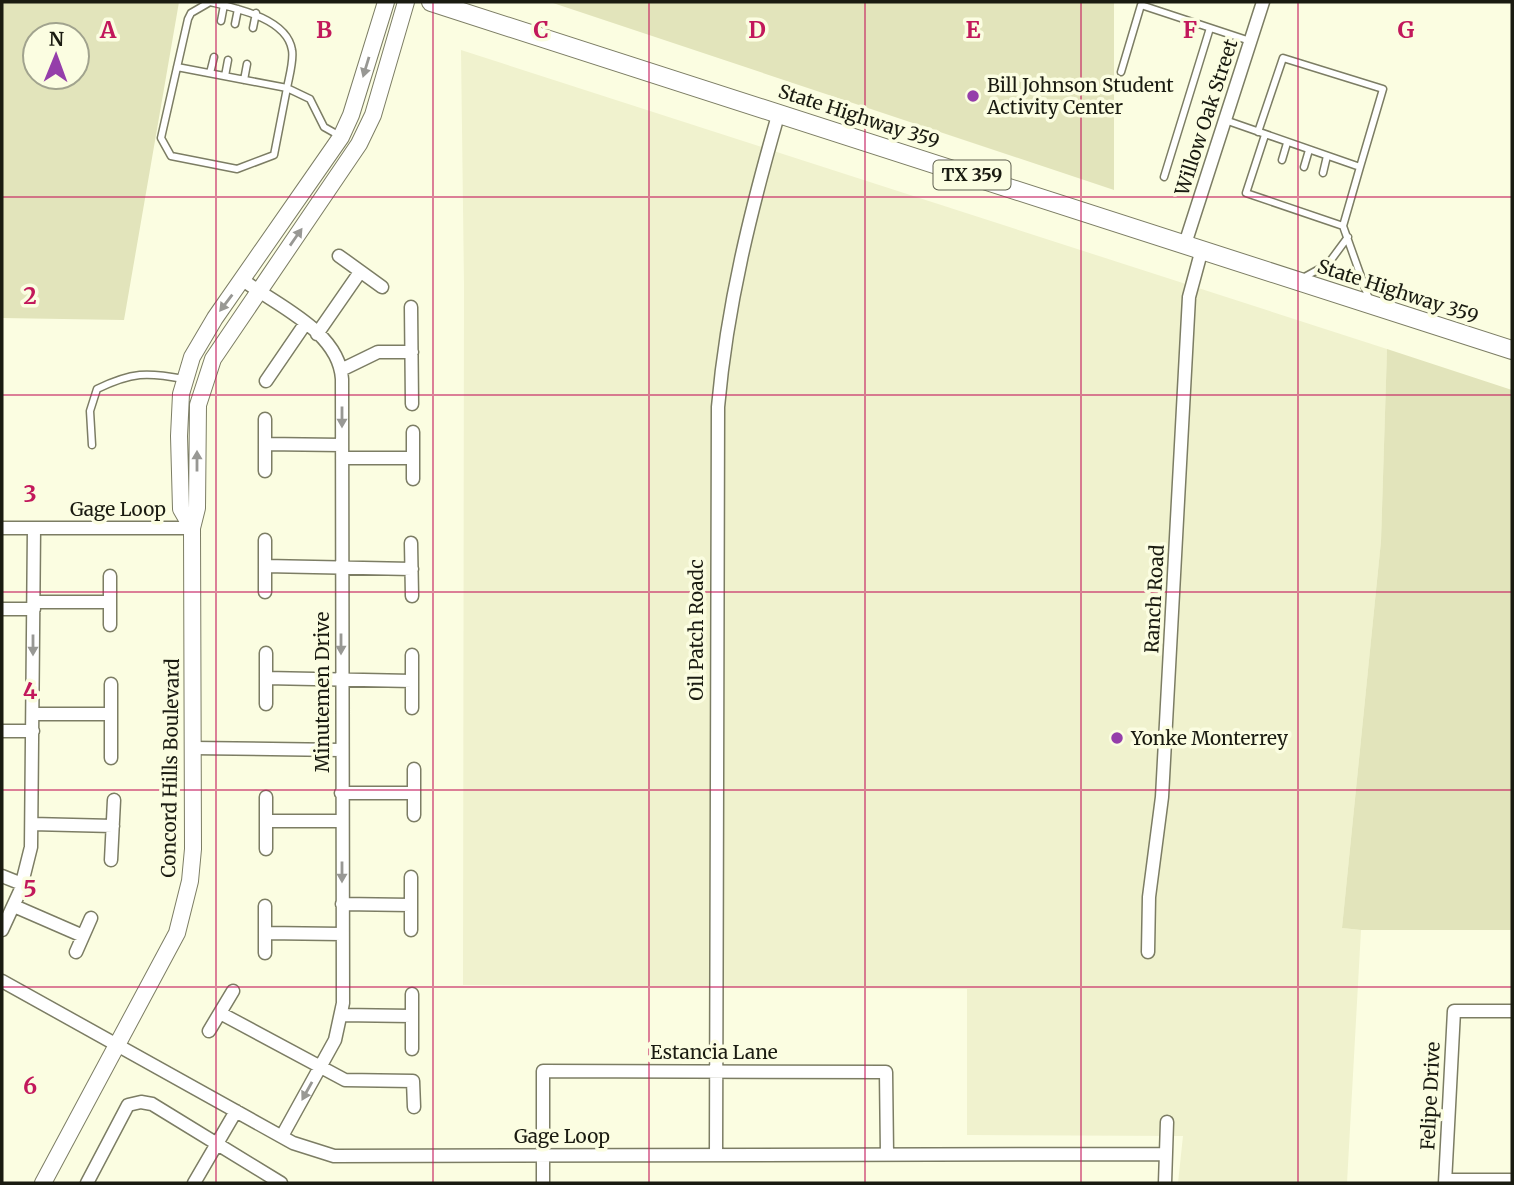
<svg xmlns="http://www.w3.org/2000/svg" width="1514" height="1185" viewBox="0 0 1514 1185" font-family="Merriweather,serif">
  <rect width="100%" height="100%" fill="#fbfde1"/>
  <path fill="#f0f2ce" d="M 461,50 L 1387,349 L 1381,541 L 1342,928 L 1361,930 L 1347,1183 L 1178,1183 L 1183,1136 L 967,1135 L 967,989 L 463,985 L 464,285 Z"/>
  <path fill="#e2e4bb" fill-rule="evenodd" d="M 2,2 L 179,2 L 124,320 L 2,318 ZM 35,35 L 77,35 L 77,77 L 35,77 Z
    M 550,2 L 1114,2 L 1114,190 Z
    M 1387,349 L 1512,390 L 1512,930 L 1361,930 L 1342,928 L 1381,541 Z"/>
  <g fill="none" stroke-linecap="round" stroke-linejoin="round">
    <defs>
      <path id="lane" d="M 221,21 L 224,5
        M 235,24 L 238,9
        M 253,28 L 256,13
        M 177,67 L 287,88 L 274,155 L 237,169 L 171,156 L 161,138 L 188,19 L 191,13 L 210,2 C 235,8 287,18 292,50 C 294,60 289,77 287,88 L 310,99 L 324,127 L 340,136
        M 1121,72 L 1141,5 L 1250,41
        M 210,73 L 214,57
        M 225,76 L 228,60
        M 244,80 L 247,64
        M 1225,120 L 1360,167 L 1343,226 L 1246,193 L 1265,135
        M 1258,132 L 1283,58 L 1383,89 L 1360,167
        M 1282,160 L 1287,143
        M 1304,167 L 1309,150
        M 1323,173 L 1327,156
        M 1164,177 L 1210,28
        M 1343,226 L 1369,299
        M 1301,279 L 1328,264 L 1348,237
        M 92,445 L 90,411 L 97,389 C 132,372 147,372 184,379"/>
      <path id="street" d="M 1185,244 L 1263,2
        M 339,256 L 382,287
        M 243,280 C 277,306 339,331 342,379 L 343,1003 L 335,1040 L 282,1136
        M 411,307 L 412,404
        M 317,334 L 360,272
        M 341,370 L 378,352 L 412,352
        M 266,381 L 305,324
        M 413,432 L 413,479
        M 265,444 L 342,445
        M 342,458 L 413,458
        M 265,471 L 265,419
        M 2,528 L 192,528
        M 265,540 L 265,592
        M 411,543 L 412,596
        M 265,566 L 412,569
        M 34,602 L 110,602
        M 2,609 L 34,609
        M 110,625 L 110,576
        M 266,653 L 266,704
        M 412,655 L 412,708
        M 266,678 L 412,681
        M 33,714 L 111,714
        M 2,731 L 33,731
        M 192,748 L 341,750
        M 111,758 L 111,684
        M 414,769 L 414,815
        M 341,793 L 414,793
        M 266,797 L 266,849
        M 266,821 L 341,821
        M 32,824 L 113,826
        M 111,860 L 114,800
        M 2,876 L 22,884
        M 411,877 L 411,930
        M 342,904 L 411,905
        M 14,906 L 83,936
        M 2,930 L 20,891 L 31,847 L 34,528
        M 265,933 L 342,934
        M 76,952 L 91,918
        M 1148,952 L 1149,897 L 1162,797 L 1189,297 L 1202,249
        M 265,953 L 265,906
        M 2,981 L 293,1143 L 334,1156 L 1166,1154
        M 220,1013 L 345,1080 L 413,1081 L 414,1107
        M 341,1015 L 412,1016
        M 209,1031 L 233,991
        M 412,1049 L 412,994
        M 716,1155 L 718,407 C 727,305 751,209 779,112
        M 1446,1180 L 1512,1180
        M 87,1183 L 128,1105 L 141,1102 L 152,1104 L 281,1183
        M 194,1183 L 236,1111
        M 543,1183 L 543,1071 L 886,1072 L 887,1154
        M 1165,1183 L 1167,1122
        M 1445,1183 L 1454,1011 L 1512,1011"/>
      <path id="secondary" d="M 192,528 L 181,509 L 179,436 L 181,394 L 192,357 L 215,318 L 341,137 L 351,115 L 386,2
        M 43,1183 L 177,933 L 190,881 L 193,849 L 192,528 L 197,508 L 198,405 L 213,359 L 359,144 L 373,115 L 406,2"/>
      <path id="primary" d="M 431,2 L 1512,350"/>
    </defs>
    <use href="#lane" stroke="#7c7d64" stroke-width="9"/>
    <use href="#street" stroke="#7c7d64" stroke-width="15"/>
    <use href="#secondary" stroke="#7c7d64" stroke-width="18"/>
    <use href="#primary" stroke="#7c7d64" stroke-width="20"/>
    <use href="#lane" stroke="#fff" stroke-width="6"/>
    <use href="#street" stroke="#fff" stroke-width="12"/>
    <use href="#secondary" stroke="#fff" stroke-width="16"/>
    <use href="#primary" stroke="#fff" stroke-width="18"/>
  </g>
  <defs><path id="oneway-solid" d="M-6-.8H1V-3.2L6.5 0L1 3.2V.8H-6Z" transform="scale(1.75)"/></defs>
  <g fill="#989894">
    <use href="#oneway-solid" transform="translate(366 67) rotate(107)"/>
    <use href="#oneway-solid" transform="translate(296 237) rotate(-55)"/>
    <use href="#oneway-solid" transform="translate(226 303) rotate(127)"/>
    <use href="#oneway-solid" transform="translate(342 417) rotate(90)"/>
    <use href="#oneway-solid" transform="translate(197 461) rotate(-90)"/>
    <use href="#oneway-solid" transform="translate(341 644) rotate(90)"/>
    <use href="#oneway-solid" transform="translate(33 645) rotate(90)"/>
    <use href="#oneway-solid" transform="translate(342 872) rotate(90)"/>
    <use href="#oneway-solid" transform="translate(307 1091) rotate(119)"/>
  </g>
  <path fill="none" stroke="#c2185b" stroke-width="2" stroke-opacity="0.55" d="M 216,2 L 216,1183M 433,2 L 433,1183M 649,2 L 649,1183M 865,2 L 865,1183M 1081,2 L 1081,1183M 1298,2 L 1298,1183M 2,197 L 1512,197M 2,395 L 1512,395M 2,592 L 1512,592M 2,790 L 1512,790M 2,987 L 1512,987"/>
  <g fill="#953eaa" stroke="#fbfde1" stroke-width="2.5">
    <circle cx="973" cy="96" r="7"/>
    <circle cx="1117" cy="738" r="7"/>
  </g>
  <g text-anchor="middle" stroke-width="7" stroke-linejoin="round" paint-order="stroke">
    <rect fill="#fbfde1" stroke="#5e5f4f" stroke-width="2" x="933.5" y="160.5" width="77" height="29" rx="5"/>
    <g font-size="18" font-weight="bold" fill="#1a1b11">
      <text x="972" y="181">TX 359</text>
    </g>
    <g font-size="19" fill="#1a1b11" stroke="#fbfde1" text-anchor="start">
      <text x="987" y="92">Bill Johnson Student<tspan x="987" dy="22">Activity Center</tspan></text>
      <text x="1131" y="745">Yonke Monterrey</text>
    </g>
    <g font-size="19" fill="#1a1b11" stroke="#fbfde1">
      <text transform="translate(859 116) rotate(18)" y="7">State Highway 359</text>
      <text transform="translate(1206 117) rotate(-72)" y="7">Willow Oak Street</text>
      <text transform="translate(1398 291) rotate(18)" y="7">State Highway 359</text>
      <text x="118" y="516">Gage Loop</text>
      <text transform="translate(1154 599) rotate(-87)" y="7">Ranch Road</text>
      <text transform="translate(696 630) rotate(-90)" y="7">Oil Patch Roadc</text>
      <text transform="translate(322 692) rotate(-90)" y="7">Minutemen Drive</text>
      <text transform="translate(170 768) rotate(-89)" y="7">Concord Hills Boulevard</text>
      <text x="714" y="1059">Estancia Lane</text>
      <text transform="translate(1430 1096) rotate(-87)" y="7">Felipe Drive</text>
      <text x="562" y="1143">Gage Loop</text>
    </g>
  </g>
  <g font-size="23" text-anchor="middle" font-weight="bold" fill="#c2185b" stroke="#fbfde1" stroke-width="7" stroke-linejoin="round" paint-order="stroke">
    <text x="108" y="38">A</text>
    <text x="324" y="38">B</text>
    <text x="541" y="38">C</text>
    <text x="757" y="38">D</text>
    <text x="973" y="38">E</text>
    <text x="1190" y="38">F</text>
    <text x="1406" y="38">G</text>
    <text x="30" y="304">2</text>
    <text x="30" y="502">3</text>
    <text x="30" y="699">4</text>
    <text x="30" y="897">5</text>
    <text x="30" y="1094">6</text>
  </g>
  <rect width="1514" height="1185" fill="none" stroke="#1a1b11" stroke-width="7"/>
  <g transform="translate(56 56) rotate(1)"><circle r="33" fill="#fbfde1" stroke="#a1a38e" stroke-width="2"/>
  <path d="M0-5L12 26L0 18L-12 26Z" fill="#953eaa"/>
  <text y="-10" font-size="19" font-weight="bold" text-anchor="middle" fill="#1a1b11">N</text>
  </g>
</svg>
